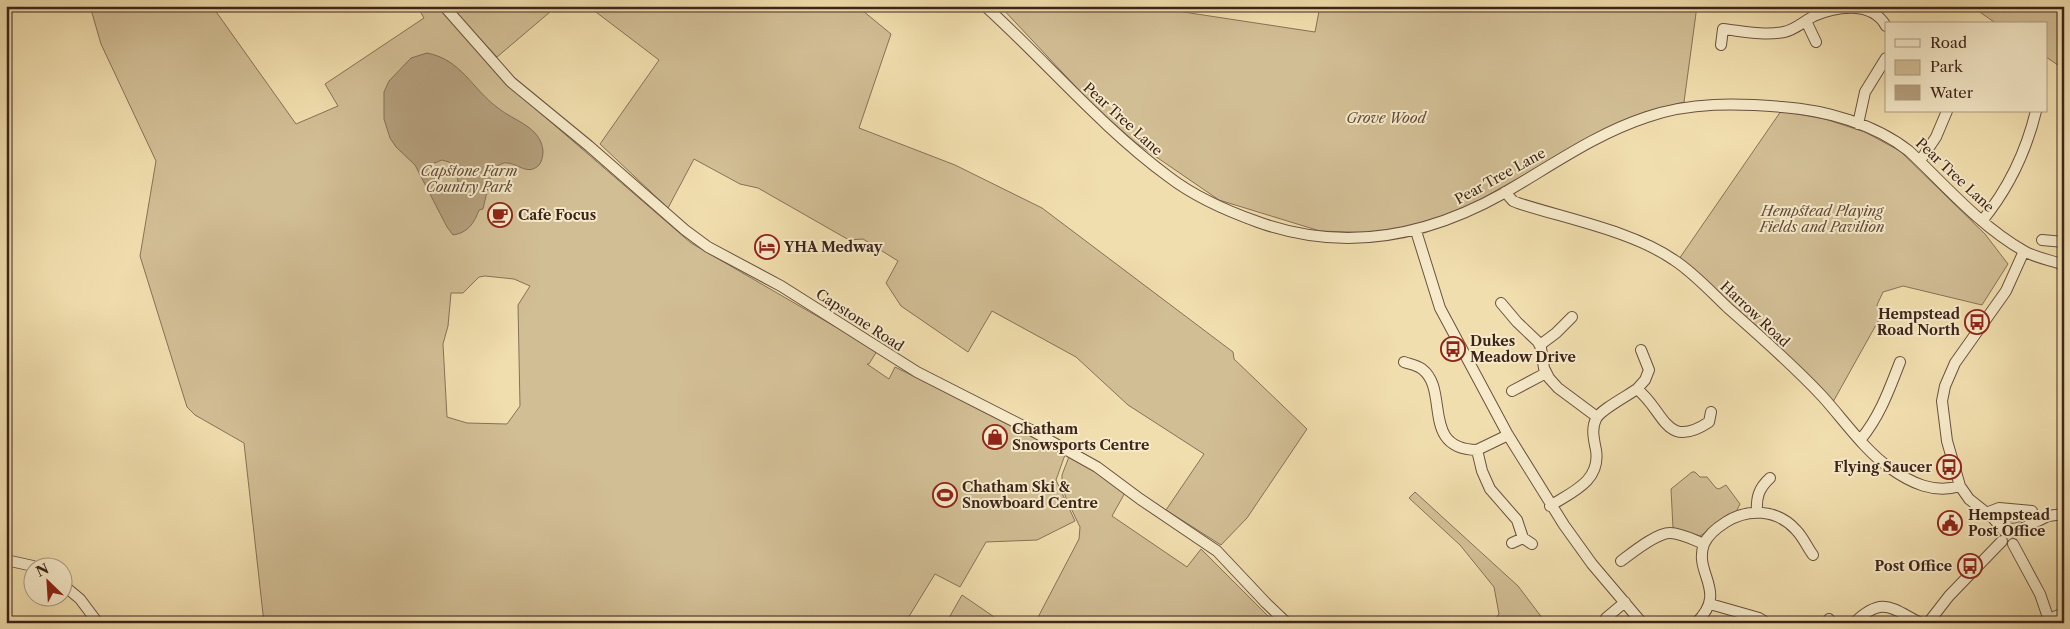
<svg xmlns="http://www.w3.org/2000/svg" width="2070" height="629" viewBox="0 0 2070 629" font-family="'Libre Caslon Text',serif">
  <rect width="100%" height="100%" fill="#f1deae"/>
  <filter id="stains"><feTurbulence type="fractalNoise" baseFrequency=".004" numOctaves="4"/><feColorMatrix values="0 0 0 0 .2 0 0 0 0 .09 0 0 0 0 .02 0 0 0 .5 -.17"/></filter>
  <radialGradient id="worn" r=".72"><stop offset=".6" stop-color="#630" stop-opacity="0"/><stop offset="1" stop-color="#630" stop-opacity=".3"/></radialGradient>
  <path fill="#d2be95" stroke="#887158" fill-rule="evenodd" d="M 90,6 L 212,6 L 296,124 L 338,106 L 325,84 L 424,18 L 417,6 L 438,6 L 508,85 L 691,243 L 877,351 L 869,364 L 867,364 L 889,379 L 895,367 L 1066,452 L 1056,480 L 1075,521 L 1037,540 L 986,542 L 960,587 L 935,574 L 905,623 L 264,623 L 244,443 L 195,415 L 187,407 L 140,256 L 156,161 L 101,44 ZM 485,276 L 514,279 L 530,286 L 518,305 L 520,406 L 507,424 L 467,423 L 447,417 L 443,344 L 448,326 L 451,293 L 463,293 L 479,277 Z
    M 450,6 L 557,6 L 497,57 Z
    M 588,6 L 857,6 L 891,34 L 859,128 L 955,165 L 1042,208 L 1233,352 L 1234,359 L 1307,429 L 1247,518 L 1221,545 L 1166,510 L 1204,454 L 1128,405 L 1076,357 L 992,311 L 968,352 L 901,306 L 886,283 L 898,261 L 863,239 L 849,240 L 758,188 L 740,184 L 694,159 L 668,208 L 600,144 L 659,60 Z
    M 1000,6 L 1144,6 L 1315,32 L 1320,6 L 1697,6 L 1684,102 L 1645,112 L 1623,121 L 1578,144 L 1469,206 L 1432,221 L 1377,233 L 1320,231 L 1219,200 L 1136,143 L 1094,106 Z
    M 1971,6 L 2061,6 L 2064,8 L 2064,69 L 2046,57 L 2046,24 L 1997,24 Z
    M 1781,111 L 1825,119 L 1865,132 L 1900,151 L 1985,234 L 2008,264 L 1982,305 L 1903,286 L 1883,292 L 1877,305 L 1881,316 L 1833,402 L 1679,259 Z
    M 1070,454 L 1126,491 L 1112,516 L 1187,567 L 1201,549 L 1268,616 L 1279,623 L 1035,623 L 1079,539 L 1080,527 L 1066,498 L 1062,485 L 1062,475 Z
    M 1692,472 L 1695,472 L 1700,477 L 1707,477 L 1716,488 L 1719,489 L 1726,485 L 1740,504 L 1736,512 L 1700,536 L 1673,528 L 1671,489 Z
    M 1415,492 L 1518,586 L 1546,623 L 1491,623 L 1499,614 L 1494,587 L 1460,545 L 1409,498 Z
    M 2010,513 L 2010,516 L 2038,517 L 2011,524 L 1999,518 L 2000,514 Z
    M 962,595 L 1003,623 L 946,623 Z"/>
  <path fill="#b49f7c" stroke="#846e55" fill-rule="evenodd" d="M 427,53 C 462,60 471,88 498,108 C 514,121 541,127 543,151 C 543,156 542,161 539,165 C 528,176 519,164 507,163 C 504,162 500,165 497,166 L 490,179 L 483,209 L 479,210 C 474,224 467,233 453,235 L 447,227 L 415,165 L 396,147 L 390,138 L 384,119 L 384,92 L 389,81 L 411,58 ZM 442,160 L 449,162 L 456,168 L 458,182 L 448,189 C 437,185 430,176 432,164 Z"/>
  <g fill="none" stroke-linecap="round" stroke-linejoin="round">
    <defs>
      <path id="minor" d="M 444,6 L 511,82 L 589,146 L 685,230 L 708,247 L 781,286 L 917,372 L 1029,429 L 1097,467 L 1140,499 L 1217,551 L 1266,603 L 1287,623
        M 985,6 C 1047,62 1101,127 1169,177 C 1195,197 1227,211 1258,222 C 1344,253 1426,237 1504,193 C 1551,166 1595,134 1647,117 C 1690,102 1737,103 1782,107 C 1825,110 1875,124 1909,151 C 1945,185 1980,226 2024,251 C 2036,258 2051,260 2064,265
        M 1806,21 L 1816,42
        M 1721,45 L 1723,29 C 1742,31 1764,36 1784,32 C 1795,30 1804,21 1814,16 C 1837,6 1872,1 1886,26
        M 1858,124 L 1865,92 L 1886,58
        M 1920,161 L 1936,137 L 1947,111
        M 1505,192 L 1513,201 L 1518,203 C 1567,219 1632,231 1674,260 C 1694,273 1711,292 1728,308 C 1760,336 1793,365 1822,396 C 1843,419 1865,451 1890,468 C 1911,483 1934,494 1960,486
        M 1982,221 C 2009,188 2026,152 2036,111
        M 1416,231 L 1440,308 L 1508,435 L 1564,525 L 1592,564 L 1642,623
        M 2042,240 L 2064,242
        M 1501,303 L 1517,322 L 1538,342 L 1541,348 L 1544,368 L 1549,378 L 1558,388 L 1597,417
        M 1540,345 L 1556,333 L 1572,317
        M 1404,362 C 1409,364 1417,365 1422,369 C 1450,390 1420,449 1477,450
        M 1637,389 L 1645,380 L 1649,370 L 1641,350
        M 1512,391 L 1546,373
        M 1508,435 L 1477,450 L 1482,471 L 1490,489 L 1517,520 L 1523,538 L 1532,544
        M 1861,439 C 1880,416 1889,390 1900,362
        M 1550,506 C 1572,492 1601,481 1596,450 C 1594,440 1591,429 1596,419 C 1600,410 1627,396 1637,389 C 1665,411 1665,451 1709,422 L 1711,412
        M 1757,512 C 1756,497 1759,488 1770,478
        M 1986,513 L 1999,508 L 2032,511
        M 2004,531 L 1993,518 L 1969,499 L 1960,486 L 1947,441 L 1942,401 L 1945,386 L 1955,363 L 2006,291 L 2024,251
        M 2015,532 L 2048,516 L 2064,514
        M 1512,543 L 1523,538
        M 2013,544 L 2040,594 L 2050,623
        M 6,560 L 33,566
        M 1621,561 C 1632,553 1656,533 1670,533 C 1681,533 1694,540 1704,544
        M 62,584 L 80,599 L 98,623
        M 1710,604 L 1759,618 L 1767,623
        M 1829,619 L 1832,623
        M 2049,619 L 2064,613
        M 1604,623 L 1606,618 L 1625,602
        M 1696,623 C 1729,591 1693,574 1704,544 C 1708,535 1718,527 1726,522 C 1748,508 1777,509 1796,530 C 1803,537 1807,547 1813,555
        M 1854,623 C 1883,595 1892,609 1921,623
        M 1928,623 L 1949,596 L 2002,541"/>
    </defs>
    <use href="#minor" stroke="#6a523f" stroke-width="12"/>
    <use href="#minor" stroke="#f6eaca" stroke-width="10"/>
  </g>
  <defs>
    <symbol id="cafe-ring" viewBox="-11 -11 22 22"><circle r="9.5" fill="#f6eaca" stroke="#8f2418" stroke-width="1.5"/><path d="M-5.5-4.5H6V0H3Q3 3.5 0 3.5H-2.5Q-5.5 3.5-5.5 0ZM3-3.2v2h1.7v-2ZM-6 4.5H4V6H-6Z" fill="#8f2418"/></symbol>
    <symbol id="hotel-ring" viewBox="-11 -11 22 22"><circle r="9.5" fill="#f6eaca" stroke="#8f2418" stroke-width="1.5"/><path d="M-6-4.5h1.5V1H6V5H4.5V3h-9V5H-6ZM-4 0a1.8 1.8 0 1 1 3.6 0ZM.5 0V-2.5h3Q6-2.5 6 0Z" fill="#8f2418"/></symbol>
    <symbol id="bus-ring" viewBox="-11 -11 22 22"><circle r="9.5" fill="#f6eaca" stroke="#8f2418" stroke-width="1.5"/><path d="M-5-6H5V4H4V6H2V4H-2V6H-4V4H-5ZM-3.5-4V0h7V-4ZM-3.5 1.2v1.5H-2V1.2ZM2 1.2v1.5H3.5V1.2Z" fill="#8f2418"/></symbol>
    <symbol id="shop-ring" viewBox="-11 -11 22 22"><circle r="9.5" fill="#f6eaca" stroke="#8f2418" stroke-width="1.5"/><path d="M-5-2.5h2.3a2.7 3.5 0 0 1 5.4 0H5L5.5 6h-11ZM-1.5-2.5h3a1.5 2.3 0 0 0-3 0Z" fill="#8f2418"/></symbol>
    <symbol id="stadium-ring" viewBox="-11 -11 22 22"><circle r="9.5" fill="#f6eaca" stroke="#8f2418" stroke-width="1.5"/><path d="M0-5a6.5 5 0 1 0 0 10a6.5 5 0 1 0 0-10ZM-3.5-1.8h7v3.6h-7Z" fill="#8f2418"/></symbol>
    <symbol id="civic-ring" viewBox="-11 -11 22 22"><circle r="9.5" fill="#f6eaca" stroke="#8f2418" stroke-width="1.5"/><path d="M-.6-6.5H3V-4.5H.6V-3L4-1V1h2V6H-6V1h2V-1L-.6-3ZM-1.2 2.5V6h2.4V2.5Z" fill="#8f2418"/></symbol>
  </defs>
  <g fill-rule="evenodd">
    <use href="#cafe-ring" x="486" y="201" width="28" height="28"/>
    <use href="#hotel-ring" x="753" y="233" width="28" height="28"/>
    <use href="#bus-ring" x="1963" y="308" width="28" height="28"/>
    <use href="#bus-ring" x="1439" y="335" width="28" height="28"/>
    <use href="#shop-ring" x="981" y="423" width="28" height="28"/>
    <use href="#bus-ring" x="1935" y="453" width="28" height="28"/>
    <use href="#stadium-ring" x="931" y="481" width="28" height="28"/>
    <use href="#civic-ring" x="1936" y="509" width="28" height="28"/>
    <use href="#bus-ring" x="1956" y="552" width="28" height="28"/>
  </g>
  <g text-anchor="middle" stroke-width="4" stroke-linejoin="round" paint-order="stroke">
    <g font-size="14" font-style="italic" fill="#624a39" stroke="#f6eaca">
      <text x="1386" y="123">Grove Wood</text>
      <text x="469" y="176">Capstone Farm<tspan x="469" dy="16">Country Park</tspan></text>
      <text x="1822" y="216">Hempstead Playing<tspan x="1822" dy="16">Fields and Pavilion</tspan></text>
    </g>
    <g font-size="14" fill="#3d241a" stroke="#f6eaca">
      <text transform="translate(1123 119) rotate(42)" y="5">Pear Tree Lane</text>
      <text transform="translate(1955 175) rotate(43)" y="5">Pear Tree Lane</text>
      <text transform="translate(1500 176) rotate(-29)" y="5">Pear Tree Lane</text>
      <text transform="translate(1755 314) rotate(43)" y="5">Harrow Road</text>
      <text transform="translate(860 320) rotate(33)" y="5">Capstone Road</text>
    </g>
    <g font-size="14" font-weight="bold" fill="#3d241a" stroke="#f6eaca" text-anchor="start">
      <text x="518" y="220">Cafe Focus</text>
      <text x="784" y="252">YHA Medway</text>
      <text x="1960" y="319" text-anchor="end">Hempstead<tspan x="1960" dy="16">Road North</tspan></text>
      <text x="1470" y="346">Dukes<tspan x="1470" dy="16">Meadow Drive</tspan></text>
      <text x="1012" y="434">Chatham<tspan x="1012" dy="16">Snowsports Centre</tspan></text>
      <text x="1932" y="472" text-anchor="end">Flying Saucer</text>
      <text x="962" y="492">Chatham Ski &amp;<tspan x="962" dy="16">Snowboard Centre</tspan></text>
      <text x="1968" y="520">Hempstead<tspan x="1968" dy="16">Post Office</tspan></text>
      <text x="1952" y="571" text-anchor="end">Post Office</text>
    </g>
  </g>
  <rect width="2070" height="629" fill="none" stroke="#f1deae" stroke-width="25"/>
  <rect x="8" y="8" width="2055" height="614" fill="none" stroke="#3d241a" stroke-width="2.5"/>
  <rect x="12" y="12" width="2045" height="604" fill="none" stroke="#3d241a"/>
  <rect x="1885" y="22" width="162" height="90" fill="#f6eaca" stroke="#ac9b84"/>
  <rect x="1895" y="39" width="25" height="8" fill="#f6eaca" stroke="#ac9b84"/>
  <text x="1930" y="48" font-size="15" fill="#3d241a">Road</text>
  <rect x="1895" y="60" width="25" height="15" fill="#d2be95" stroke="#ac9b84"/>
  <text x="1930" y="72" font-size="15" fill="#3d241a">Park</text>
  <rect x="1895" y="85" width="25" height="15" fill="#b49f7c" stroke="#ac9b84"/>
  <text x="1930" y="98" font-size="15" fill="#3d241a">Water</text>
  <g transform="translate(48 582) rotate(335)"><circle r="24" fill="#f6eaca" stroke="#ac9b84"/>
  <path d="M0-4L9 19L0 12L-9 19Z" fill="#8f2418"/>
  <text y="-8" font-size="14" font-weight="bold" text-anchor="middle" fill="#3d241a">N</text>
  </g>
  <rect width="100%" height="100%" filter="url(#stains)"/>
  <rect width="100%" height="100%" fill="url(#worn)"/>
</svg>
